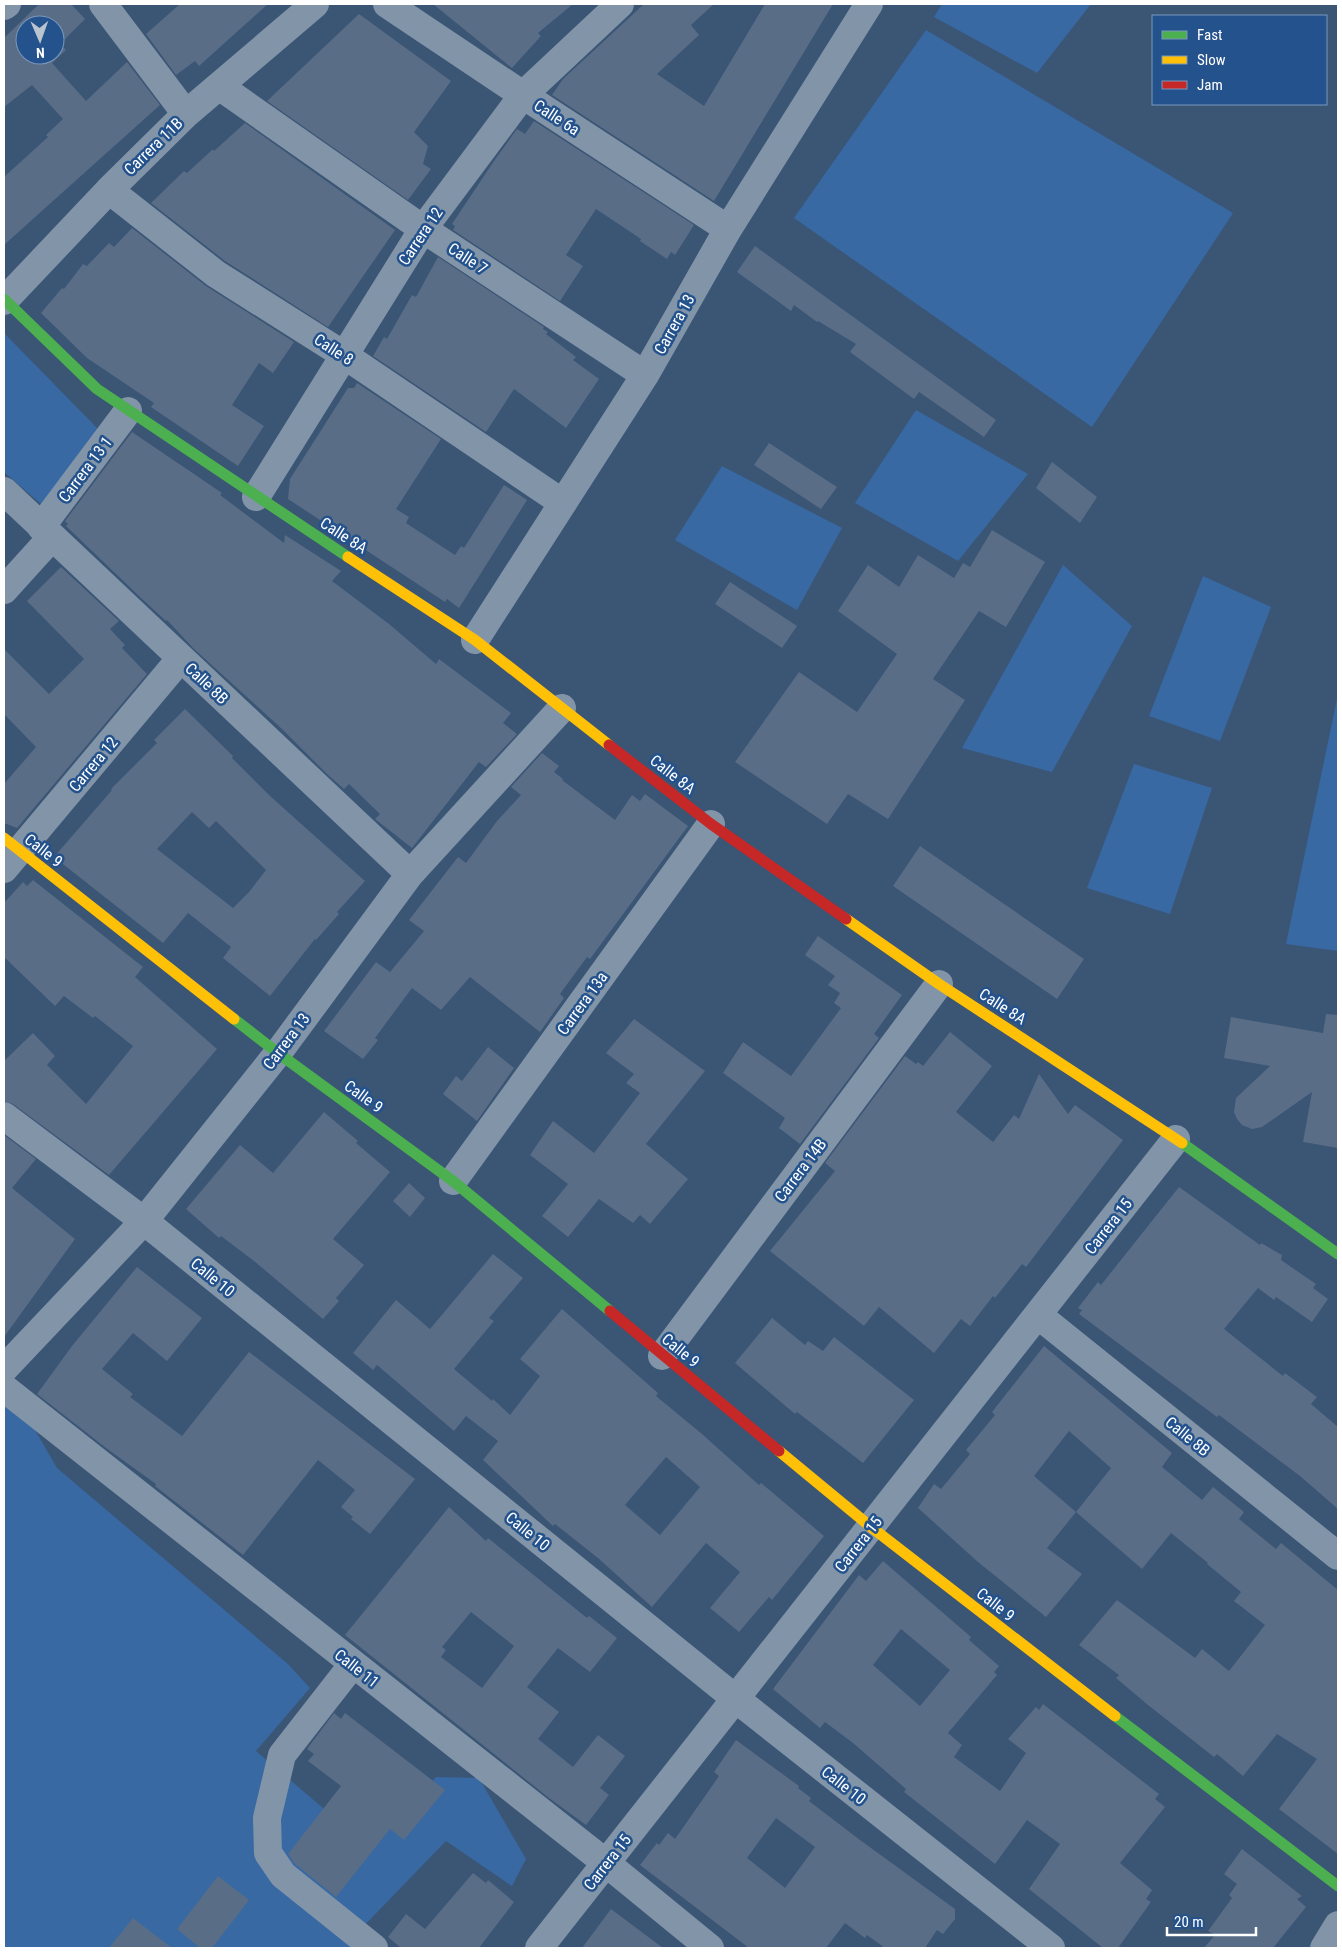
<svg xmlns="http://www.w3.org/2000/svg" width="1342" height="1952" viewBox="0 0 1342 1952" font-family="'Roboto Condensed',sans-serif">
  <rect width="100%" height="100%" fill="#3b5575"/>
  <path fill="#3869a3" d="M 942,4 L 1091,4 L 1037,73 L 934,17 Z
    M 926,30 L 1233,213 L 1092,427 L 794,218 Z
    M 4,333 L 100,431 L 41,504 L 4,472 Z
    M 916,410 L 1028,474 L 958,561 L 855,503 Z
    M 722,466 L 842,528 L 797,610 L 675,540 Z
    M 1063,565 L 1132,626 L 1052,772 L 962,748 Z
    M 1203,576 L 1271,607 L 1220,741 L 1149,716 Z
    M 1338,694 L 1338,951 L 1286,944 Z
    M 1134,764 L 1212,788 L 1170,914 L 1087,888 Z
    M 4,1400 L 31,1423 L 57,1468 L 288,1664 L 310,1688 L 256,1751 L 370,1848 L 436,1777 L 479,1778 L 526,1859 L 512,1886 L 446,1841 L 358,1932 L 380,1948 L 4,1948 Z"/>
  <path fill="#596d87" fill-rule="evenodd" d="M 39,4 L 71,4 L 85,19 L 60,44 L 66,50 L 52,63 L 86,101 L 127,62 L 160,105 L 4,245 L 4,177 L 48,137 L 46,135 L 63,119 L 32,85 L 4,107 L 4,38 ZM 25,25 L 55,25 L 55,55 L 25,55 Z
    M 180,4 L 268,4 L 199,66 L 195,61 L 176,75 L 146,34 Z
    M 433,4 L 573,4 L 538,33 L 541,36 L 512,68 Z
    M 644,4 L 714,4 L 691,25 L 699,35 L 657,74 L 704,106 L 765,4 L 833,4 L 714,201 L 552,95 L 563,79 Z
    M 359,14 L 451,81 L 414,132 L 428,146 L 423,164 L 431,169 L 408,200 L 267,101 Z
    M 534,121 L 694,225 L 675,255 L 671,252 L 667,259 L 640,241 L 641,239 L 596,209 L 566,255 L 583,266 L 560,301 L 453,230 L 455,226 L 452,224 L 494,161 L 517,129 L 525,134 Z
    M 245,123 L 395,230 L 328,327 L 225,261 L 151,203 L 184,171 L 187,173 L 213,149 L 214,151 Z
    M 132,228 L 206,286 L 294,342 L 273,373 L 259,363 L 232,405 L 264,426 L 238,466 L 151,407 L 154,403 L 87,358 L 41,313 L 62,288 L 64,289 L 83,264 L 87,266 L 109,243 L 114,247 Z
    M 755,246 L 996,420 L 984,437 L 919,392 L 914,399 L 850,352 L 856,344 L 818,321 L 817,322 L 794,305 L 791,311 L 737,272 Z
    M 438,257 L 544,327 L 543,329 L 548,332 L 546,334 L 576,357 L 573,360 L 599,379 L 566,428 L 514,389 L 486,432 L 373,356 L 384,337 L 387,339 L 412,295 L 416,297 Z
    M 357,383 L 441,439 L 396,509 L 409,517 L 406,523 L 455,555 L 461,546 L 464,548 L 504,485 L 527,500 L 459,608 L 447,599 L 445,602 L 288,499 L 290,479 L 348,388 L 354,388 Z
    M 132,432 L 222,493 L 220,495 L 284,543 L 285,535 L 341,571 L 332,581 L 389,624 L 436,664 L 439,659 L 511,713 L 503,723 L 517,734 L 486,767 L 479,762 L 412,848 L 375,819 L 380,814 L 349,784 L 344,789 L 328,775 L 281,728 L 193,648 L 167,620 L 166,621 L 141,598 L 66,526 L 68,524 L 65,521 Z
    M 769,443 L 837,487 L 821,509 L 754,465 Z
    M 1052,462 L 1097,497 L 1080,523 L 1036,488 Z
    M 992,530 L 1045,562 L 1006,627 L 979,611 L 933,679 L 965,700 L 888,819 L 848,794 L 827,824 L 735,762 L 799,672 L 857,712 L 897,654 L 838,611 L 868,565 L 899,587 L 918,555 L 954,578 L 963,563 L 970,567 Z
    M 61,567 L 119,621 L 110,629 L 125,645 L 122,648 L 147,674 L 17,828 L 4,823 L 4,784 L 36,747 L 4,714 L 4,649 L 49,694 L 84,659 L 27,601 Z
    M 730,582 L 797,626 L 782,648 L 715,604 Z
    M 185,709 L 233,756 L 232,758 L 270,796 L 365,881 L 337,912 L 339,914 L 316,940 L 315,939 L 270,996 L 223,958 L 231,947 L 188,913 L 163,943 L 54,857 L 112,790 L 111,789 L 157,743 L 154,740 ZM 192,812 L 209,828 L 216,821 L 266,870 L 249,892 L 233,908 L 157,849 Z
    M 542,753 L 559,766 L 554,772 L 563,779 L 562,780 L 615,820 L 632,795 L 640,801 L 645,794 L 688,826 L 590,959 L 587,957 L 560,994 L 564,998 L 540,1032 L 470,977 L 441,1010 L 412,988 L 375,1038 L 378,1040 L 363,1059 L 324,1031 L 376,962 L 390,972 L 424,931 L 409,920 L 458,857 L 466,863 L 497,821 L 521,795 L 511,787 Z
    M 920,846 L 1084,959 L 1057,999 L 893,886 Z
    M 33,880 L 143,967 L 135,977 L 217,1049 L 109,1175 L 13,1104 L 4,1101 L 4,1061 L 33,1033 L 55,1056 L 47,1065 L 86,1104 L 133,1046 L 95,1016 L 93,1018 L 64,996 L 55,1006 L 4,957 L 4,903 L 23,882 L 27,886 Z
    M 818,936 L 902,995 L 874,1034 L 879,1038 L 800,1144 L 779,1128 L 785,1118 L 723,1073 L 743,1042 L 791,1076 L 841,1008 L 834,1003 L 840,993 L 828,985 L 835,976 L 805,955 Z
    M 1326,1014 L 1338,1015 L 1338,1148 L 1303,1142 L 1312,1092 L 1262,1127 L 1252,1129 L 1242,1125 L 1237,1119 L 1234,1112 L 1236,1098 L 1270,1066 L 1224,1058 L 1231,1017 L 1323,1033 Z
    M 634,1019 L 705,1071 L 646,1144 L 688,1179 L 650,1224 L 640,1215 L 633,1223 L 599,1199 L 568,1237 L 542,1216 L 568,1184 L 530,1155 L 553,1121 L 594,1153 L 640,1093 L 626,1083 L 634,1074 L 606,1053 Z
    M 950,1032 L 992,1066 L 956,1112 L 993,1142 L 1014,1115 L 1019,1119 L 1039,1074 L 1068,1114 L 1075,1105 L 1123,1140 L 1026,1267 L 1022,1264 L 995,1298 L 993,1296 L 970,1326 L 961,1319 L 934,1353 L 879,1307 L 864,1326 L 770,1251 L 835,1171 L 825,1163 L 905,1056 L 916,1064 L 918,1062 L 923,1066 Z
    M 488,1047 L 514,1068 L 477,1121 L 443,1094 L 456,1076 L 462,1081 Z
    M 324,1112 L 358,1141 L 356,1143 L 390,1172 L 333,1239 L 364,1265 L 336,1298 L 339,1301 L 323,1319 L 254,1261 L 221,1236 L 219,1238 L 186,1209 L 240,1145 L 273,1173 Z
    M 4,1135 L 36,1159 L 12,1188 L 75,1239 L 4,1337 Z
    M 409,1183 L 425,1198 L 410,1217 L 393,1201 Z
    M 1179,1187 L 1260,1245 L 1261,1243 L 1282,1255 L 1281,1260 L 1316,1284 L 1313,1288 L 1328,1299 L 1312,1322 L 1276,1297 L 1274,1300 L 1258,1288 L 1224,1329 L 1283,1376 L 1285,1373 L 1317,1397 L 1311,1404 L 1338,1427 L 1338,1509 L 1300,1476 L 1219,1415 L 1217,1417 L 1079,1314 L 1082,1310 L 1078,1308 L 1098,1282 L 1101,1285 Z
    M 493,1254 L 523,1278 L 489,1318 L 494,1321 L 454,1369 L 492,1401 L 493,1399 L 510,1415 L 540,1376 L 520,1359 L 562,1309 L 658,1393 L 656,1396 L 702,1434 L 759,1485 L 761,1483 L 824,1536 L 772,1600 L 769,1597 L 739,1632 L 710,1608 L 740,1572 L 706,1543 L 652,1607 L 598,1558 L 555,1524 L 553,1526 L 483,1460 L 498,1441 L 466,1416 L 454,1431 L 377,1365 L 373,1370 L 353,1353 L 396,1300 L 430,1329 ZM 666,1457 L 700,1487 L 660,1535 L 625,1505 Z
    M 137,1267 L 202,1318 L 167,1361 L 133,1333 L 102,1369 L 133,1394 L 130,1397 L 182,1436 L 249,1352 L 415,1479 L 370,1534 L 351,1519 L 353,1517 L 341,1507 L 355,1490 L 318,1460 L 243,1555 L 155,1486 L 156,1484 L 106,1448 L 37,1394 L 72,1346 Z
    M 772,1318 L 805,1345 L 808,1341 L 823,1351 L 834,1337 L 914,1400 L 863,1463 L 797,1412 L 795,1414 L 735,1363 Z
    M 1044,1346 L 1172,1453 L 1162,1467 L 1202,1500 L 1213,1487 L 1244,1512 L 1239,1519 L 1276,1549 L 1281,1543 L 1338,1590 L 1338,1854 L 1279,1809 L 1317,1759 L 1277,1734 L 1243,1776 L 1217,1754 L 1214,1757 L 1148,1705 L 1116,1678 L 1119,1675 L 1079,1645 L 1117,1600 L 1195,1658 L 1202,1649 L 1229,1671 L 1265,1625 L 1234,1601 L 1241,1592 L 1207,1564 L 1208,1563 L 1171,1533 L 1142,1569 L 1076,1512 L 1047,1548 L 1082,1574 L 1046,1617 L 978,1562 L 918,1508 L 934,1484 L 941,1489 L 970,1454 L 966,1450 L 995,1415 L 992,1412 ZM 1069,1431 L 1111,1468 L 1076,1512 L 1034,1476 Z
    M 449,1507 L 486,1541 L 488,1538 L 587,1618 L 589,1616 L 617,1638 L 590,1672 L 558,1648 L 527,1687 L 559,1712 L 538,1739 L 573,1767 L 598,1735 L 625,1756 L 600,1788 L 609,1795 L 586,1825 L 549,1798 L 345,1635 ZM 471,1612 L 514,1646 L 482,1688 L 441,1657 L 446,1650 L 442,1647 Z
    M 883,1561 L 971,1637 L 969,1640 L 999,1666 L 994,1672 L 997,1675 L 948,1733 L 962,1745 L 954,1757 L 1000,1791 L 1026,1753 L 1008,1739 L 1036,1707 L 1039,1710 L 1043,1704 L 1159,1794 L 1155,1799 L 1165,1807 L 1120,1863 L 1152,1890 L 1146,1899 L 1151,1902 L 1118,1948 L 1103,1948 L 1029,1889 L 1060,1844 L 1027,1820 L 995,1864 L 904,1792 L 906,1789 L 853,1743 L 825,1722 L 820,1728 L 773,1689 L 859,1575 L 866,1581 ZM 901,1629 L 950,1670 L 920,1706 L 873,1665 Z
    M 334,1713 L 341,1719 L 345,1713 L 445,1790 L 404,1840 L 390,1829 L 336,1897 L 295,1864 L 288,1854 L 341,1786 L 308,1761 L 314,1754 L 307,1749 Z
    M 736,1740 L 799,1786 L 798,1788 L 811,1798 L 809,1801 L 860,1840 L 955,1909 L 955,1919 L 943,1934 L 937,1930 L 925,1948 L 885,1948 L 867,1935 L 865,1938 L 845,1923 L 826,1948 L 749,1948 L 640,1865 L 657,1843 L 659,1845 L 668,1833 L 675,1839 L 719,1776 L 714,1772 ZM 776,1818 L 815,1847 L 785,1888 L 747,1858 Z
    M 1242,1849 L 1302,1896 L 1297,1899 L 1306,1907 L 1273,1948 L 1204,1948 L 1215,1935 L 1208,1931 L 1232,1898 L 1229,1895 L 1237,1884 L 1224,1874 Z
    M 473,1873 L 486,1883 L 488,1880 L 514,1902 L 479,1948 L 401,1948 L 388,1937 L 406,1914 L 425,1929 Z
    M 218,1876 L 249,1900 L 212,1948 L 200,1948 L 177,1929 Z
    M 611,1909 L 663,1948 L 582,1948 Z
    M 133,1918 L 172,1948 L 109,1948 Z"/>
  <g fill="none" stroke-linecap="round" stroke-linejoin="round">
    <path stroke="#8295a8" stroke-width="28" d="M 103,4 L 186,114
      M 387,4 L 523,95 L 728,229
      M 4,6 L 7,4
      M 219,86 L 423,229 L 645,375
      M 109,190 L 216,274 L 344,355 L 563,503
      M 4,301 L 109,190 L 186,114 L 315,4
      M 4,491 L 410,874
      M 256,497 L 423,229 L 523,95 L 620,4
      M 41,527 L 128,411
      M 4,590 L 52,537
      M 475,640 L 645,375 L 728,229 L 869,4
      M 4,869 L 181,658
      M 4,1116 L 144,1221 L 736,1699 L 1051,1948
      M 453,1181 L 711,824
      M 1038,1315 L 1338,1556
      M 662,1356 L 939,984
      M 4,1369 L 144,1221 L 278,1053 L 410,874 L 562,708
      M 4,1388 L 606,1863 L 710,1948
      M 353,1664 L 282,1755 L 267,1818 L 268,1853 L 283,1875 L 374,1948
      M 539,1948 L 1176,1139
      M 1324,1948 L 1338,1925"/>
    <path stroke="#4caf50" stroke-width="11" d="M 4,299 L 97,389 L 348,557
      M 234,1019 L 278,1053 L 453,1181 L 610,1311
      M 1182,1143 L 1338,1254
      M 1115,1716 L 1338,1886"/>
    <path stroke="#ffc107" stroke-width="11" d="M 348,557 L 475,640 L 609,745
      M 4,838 L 234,1019
      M 846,919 L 939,984 L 1182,1143
      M 779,1451 L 871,1527 L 1115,1716"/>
    <path stroke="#c62828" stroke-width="11" d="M 609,745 L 711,824 L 846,919
      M 610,1311 L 779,1451"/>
  </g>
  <g text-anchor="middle" stroke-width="5" stroke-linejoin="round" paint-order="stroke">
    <g font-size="16" fill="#fff" stroke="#23528d">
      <text transform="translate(557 117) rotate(33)" y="6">Calle 6a</text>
      <text transform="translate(153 146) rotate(-44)" y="6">Carrera 11B</text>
      <text transform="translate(420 236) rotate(-56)" y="6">Carrera 12</text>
      <text transform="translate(468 258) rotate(33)" y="6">Calle 7</text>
      <text transform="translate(674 324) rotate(-61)" y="6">Carrera 13</text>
      <text transform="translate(334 349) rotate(33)" y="6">Calle 8</text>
      <text transform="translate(85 469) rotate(-53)" y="6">Carrera 13 1</text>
      <text transform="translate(344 535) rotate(33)" y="6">Calle 8A</text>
      <text transform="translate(207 683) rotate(43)" y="6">Calle 8B</text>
      <text transform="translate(93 764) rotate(-50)" y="6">Carrera 12</text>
      <text transform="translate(673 774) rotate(38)" y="6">Calle 8A</text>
      <text transform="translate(44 850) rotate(38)" y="6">Calle 9</text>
      <text transform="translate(582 1003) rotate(-54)" y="6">Carrera 13a</text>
      <text transform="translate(1003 1006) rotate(33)" y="6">Calle 8A</text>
      <text transform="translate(286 1041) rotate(-53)" y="6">Carrera 13</text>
      <text transform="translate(364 1096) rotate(36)" y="6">Calle 9</text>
      <text transform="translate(800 1170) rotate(-53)" y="6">Carrera 14B</text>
      <text transform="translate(1108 1226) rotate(-52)" y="6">Carrera 15</text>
      <text transform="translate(213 1277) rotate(39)" y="6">Calle 10</text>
      <text transform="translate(681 1350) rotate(39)" y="6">Calle 9</text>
      <text transform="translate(1188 1436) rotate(39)" y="6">Calle 8B</text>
      <text transform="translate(528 1531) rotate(39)" y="6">Calle 10</text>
      <text transform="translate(858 1544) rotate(-52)" y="6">Carrera 15</text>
      <text transform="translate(996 1604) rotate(38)" y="6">Calle 9</text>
      <text transform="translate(357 1668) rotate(38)" y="6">Calle 11</text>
      <text transform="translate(844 1785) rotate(38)" y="6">Calle 10</text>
      <text transform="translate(607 1862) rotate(-52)" y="6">Carrera 15</text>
    </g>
  </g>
  <rect width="1342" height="1952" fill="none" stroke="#ffffff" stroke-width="10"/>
  <rect x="1152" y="15" width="175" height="90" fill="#23528d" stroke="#7b97bb"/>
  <rect x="1162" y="31" width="25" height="8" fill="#4caf50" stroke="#7b97bb"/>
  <text x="1197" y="40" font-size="15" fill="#ffffff">Fast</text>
  <rect x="1162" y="56" width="25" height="8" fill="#ffc107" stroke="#7b97bb"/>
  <text x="1197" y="65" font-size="15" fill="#ffffff">Slow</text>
  <rect x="1162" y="81" width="25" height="8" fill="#c62828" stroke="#7b97bb"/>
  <text x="1197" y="90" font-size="15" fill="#ffffff">Jam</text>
  <g transform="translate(40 40) rotate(178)"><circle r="24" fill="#23528d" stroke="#7b97bb"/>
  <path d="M0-4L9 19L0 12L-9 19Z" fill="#bac4cf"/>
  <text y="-8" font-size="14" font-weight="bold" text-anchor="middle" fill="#ffffff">N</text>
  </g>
  <path d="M1167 1927v8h89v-8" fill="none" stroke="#ffffff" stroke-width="2.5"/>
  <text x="1174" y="1927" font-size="15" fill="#ffffff" stroke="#23528d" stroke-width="4" paint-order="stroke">20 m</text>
</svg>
